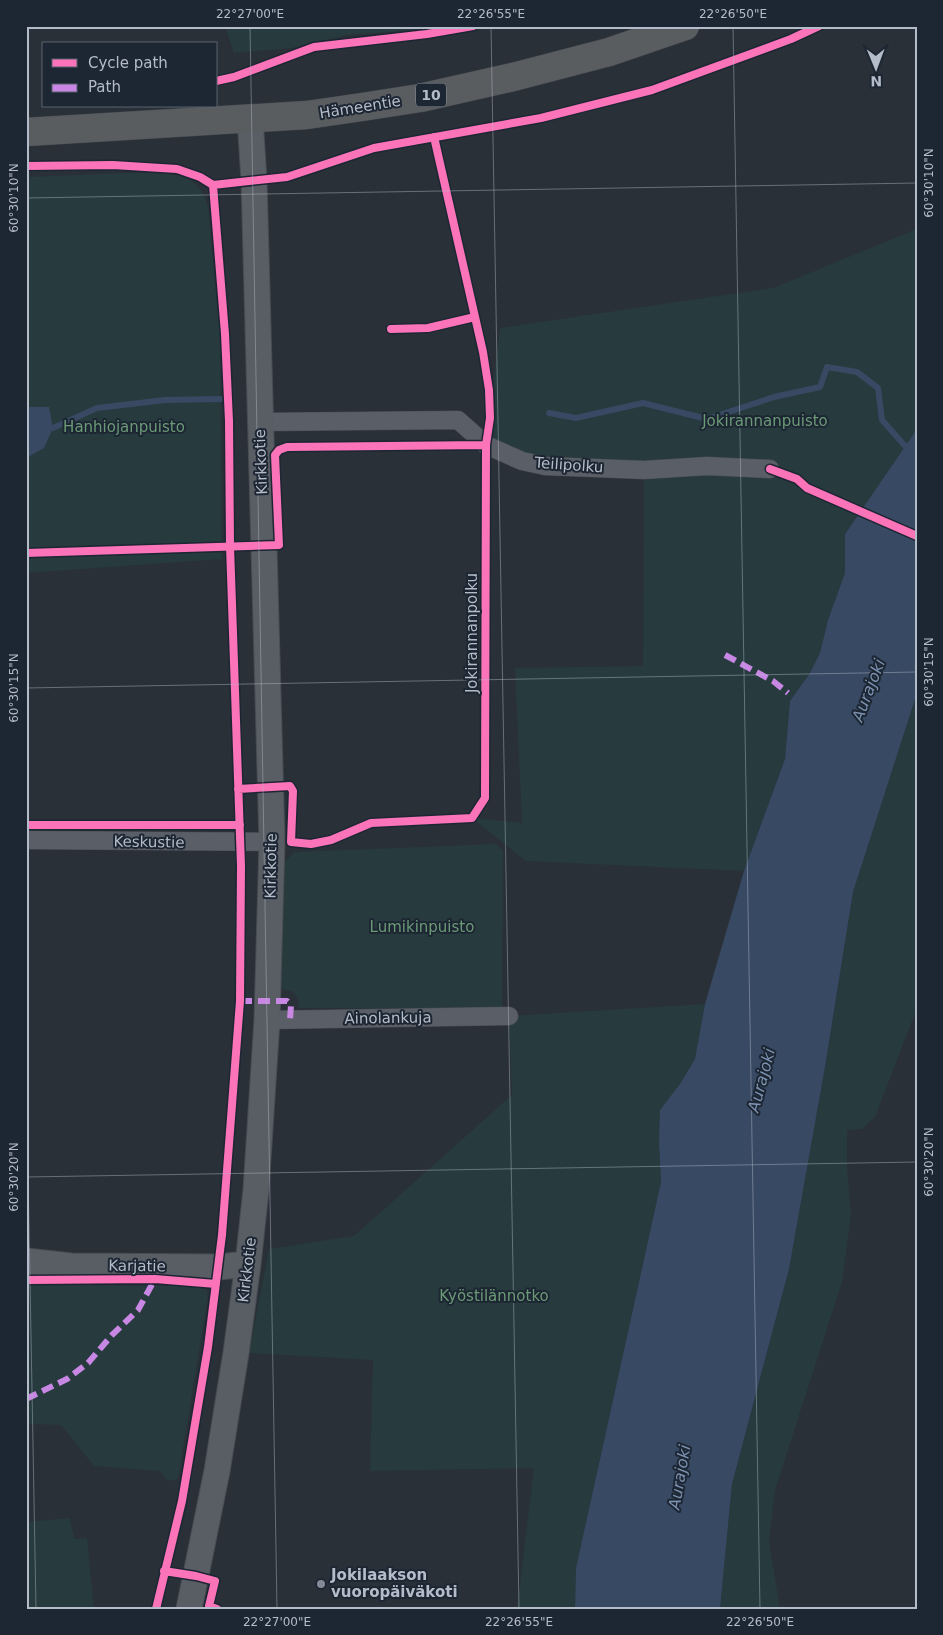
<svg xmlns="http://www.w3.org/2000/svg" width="943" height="1635" viewBox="0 0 943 1635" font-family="'DejaVu Sans',sans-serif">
  <rect width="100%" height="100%" fill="#2a3038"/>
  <path fill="#273a3e" d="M 225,26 L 436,26 L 404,31 L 347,35 L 292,48 L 234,53 Z
    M 129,173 C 151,174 186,169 200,189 C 204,194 206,202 208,207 L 220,336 L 222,559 L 26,573 L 26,177 Z
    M 917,229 L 917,429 L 845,534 L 845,573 L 828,620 L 820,653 L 810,673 L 790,701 L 785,759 L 744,871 L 526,861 L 472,818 L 522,823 L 515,668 L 643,666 L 644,470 L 545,466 L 486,445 L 500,328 L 773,288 Z
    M 917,693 L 917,1008 L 875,1117 L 862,1129 L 847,1130 L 847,1169 L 851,1215 L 842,1282 L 775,1490 L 769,1541 L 780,1609 L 720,1609 L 732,1484 L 789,1269 L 825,1067 L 853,892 Z
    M 496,844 L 503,851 L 502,1009 L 299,1008 L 298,999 L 293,992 L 279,988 L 283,863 L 295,852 Z
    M 705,1004 L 695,1059 L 680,1084 L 659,1143 L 661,1182 L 576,1568 L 575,1609 L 517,1609 L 534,1468 L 370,1471 L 373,1360 L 249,1353 L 269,1249 L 354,1236 L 512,1095 L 509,1016 Z
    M 26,1285 L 202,1286 L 207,1290 L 208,1296 L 178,1479 L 168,1481 L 160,1471 L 94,1466 L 61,1425 L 26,1424 Z
    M 70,1518 L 74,1539 L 87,1538 L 94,1609 L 26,1609 L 26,1522 Z"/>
  <path fill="#384963" d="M 26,407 L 49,407 L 53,428 L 44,448 L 26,458 Z
    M 917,429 L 917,693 L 853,892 L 825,1067 L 789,1269 L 732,1484 L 720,1609 L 575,1609 L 576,1568 L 661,1182 L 659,1143 L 660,1110 L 680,1084 L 695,1059 L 705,1004 L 744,871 L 785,759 L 790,701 L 810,673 L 820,653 L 828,620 L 845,573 L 845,534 Z"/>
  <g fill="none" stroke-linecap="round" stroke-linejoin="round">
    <path stroke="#384963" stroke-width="6" d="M 549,413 L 576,418 L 643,403 L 707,419 L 774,397 L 820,387 L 827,367 L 857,372 L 878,388 L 882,420 L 906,447 L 917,455
      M 53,428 L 97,408 L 165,400 L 220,399"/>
    <defs>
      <path id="street" d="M 260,422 L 458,420 L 486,445 L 522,461 L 545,466 L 644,470 L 707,466 L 770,469
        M 26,840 L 272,842
        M 267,1020 L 509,1016"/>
      <path id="secondary" d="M 26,1261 L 71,1266 L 218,1267 L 248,1264
        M 189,1609 L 217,1471 L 236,1353 L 248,1264 L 256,1190 L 267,1020 L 272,842 L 254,180 L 250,118"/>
      <path id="highway" d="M 26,132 L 307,115 L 362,107 L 420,98 L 517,76 L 609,52 L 685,26"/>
    </defs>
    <use href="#street" stroke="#484c53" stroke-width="19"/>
    <use href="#secondary" stroke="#484c53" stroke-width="27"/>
    <use href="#highway" stroke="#474c53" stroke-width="29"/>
    <use href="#street" stroke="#5a5e66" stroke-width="18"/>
    <use href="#secondary" stroke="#595d64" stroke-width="25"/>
    <use href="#highway" stroke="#5a5d60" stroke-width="28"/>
    <path stroke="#c787e3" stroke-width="6" stroke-dasharray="12 6" stroke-linecap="butt" d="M 725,655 L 773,681 L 788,693
      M 240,1001 L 287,1001 L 291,1005 L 290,1020
      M 26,1399 L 67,1379 L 88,1363 L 112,1335 L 138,1310 L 155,1279"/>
    <defs>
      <path id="cycleway" d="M 216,81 L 234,77 L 314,47 L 427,34 L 473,26
        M 26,166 L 113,165 L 177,169 L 200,177 L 213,185 L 287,177 L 374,148 L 541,118 L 652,90 L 791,39 L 819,26
        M 391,329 L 428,328 L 475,317
        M 770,469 L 797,479 L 807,488 L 917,536
        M 26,553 L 279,545 L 275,455 L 279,450 L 287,447 L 486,445
        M 238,789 L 290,786 L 293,791 L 291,842 L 311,844 L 331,840 L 371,823 L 472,818 L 485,798 L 486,445 L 490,418 L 489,390 L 483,352 L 434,137
        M 26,825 L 240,825
        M 26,1280 L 155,1279 L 216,1284
        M 164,1571 L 196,1576 L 215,1581 L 209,1606 L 217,1609
        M 156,1609 L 182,1501 L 208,1347 L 222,1235 L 240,1001 L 241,866 L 230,546 L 229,421 L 225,334 L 213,185"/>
    </defs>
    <use href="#cycleway" stroke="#1d2633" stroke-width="11"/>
    <use href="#cycleway" stroke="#fb73b8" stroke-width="8"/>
  </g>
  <path fill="none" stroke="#b4bcc9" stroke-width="1" stroke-opacity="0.45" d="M 250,26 L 277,1609M 491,26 L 519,1609M 733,26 L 760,1609M 26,198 L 917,183M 26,688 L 917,672M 26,1062 L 36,1609M 26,1177 L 917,1162"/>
  <circle fill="#848b96" stroke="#1d2633" stroke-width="2" cx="321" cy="1584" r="5"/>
  <g text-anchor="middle" stroke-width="4" stroke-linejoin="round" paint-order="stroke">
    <rect fill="#1d2633" stroke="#878f9c" stroke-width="1" x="416" y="83.5" width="30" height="23" rx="4"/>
    <g font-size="14" font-weight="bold" fill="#b4bcc9">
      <text x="431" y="100">10</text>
    </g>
    <g font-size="15" fill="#b4bcc9" stroke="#1d2633">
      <text transform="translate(360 107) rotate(-9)" y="5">Hämeentie</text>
      <text transform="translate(261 462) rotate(-92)" y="5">Kirkkotie</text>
      <text transform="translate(569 465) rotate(4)" y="5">Teilipolku</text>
      <text transform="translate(472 633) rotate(-90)" y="5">Jokirannanpolku</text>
      <text transform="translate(149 842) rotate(1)" y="5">Keskustie</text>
      <text transform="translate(271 866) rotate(-89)" y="5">Kirkkotie</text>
      <text transform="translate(388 1018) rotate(-1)" y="5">Ainolankuja</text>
      <text transform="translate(137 1266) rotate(1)" y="5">Karjatie</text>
      <text transform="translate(247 1270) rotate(-83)" y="5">Kirkkotie</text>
    </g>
    <g font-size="15" fill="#6b9a76" stroke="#1d2633">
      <text x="765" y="426">Jokirannanpuisto</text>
      <text x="124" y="432">Hanhiojanpuisto</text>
      <text x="422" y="932">Lumikinpuisto</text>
      <text x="494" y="1301">Kyöstilännotko</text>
    </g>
    <g font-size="15" font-weight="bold" fill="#b4bcc9" stroke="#1d2633" text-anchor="start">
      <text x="331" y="1580">Jokilaakson<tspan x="331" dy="17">vuoropäiväkoti</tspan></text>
    </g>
    <g font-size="16" font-style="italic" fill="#7c92b1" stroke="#1d2633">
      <text transform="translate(868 690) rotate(-69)" y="6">Aurajoki</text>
      <text transform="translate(761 1080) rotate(-75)" y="6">Aurajoki</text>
      <text transform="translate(679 1477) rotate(-80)" y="6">Aurajoki</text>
    </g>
  </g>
  <rect width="943" height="1635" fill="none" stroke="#1d2633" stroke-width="55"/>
  <rect x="42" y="42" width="175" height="65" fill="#1d2633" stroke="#59626f"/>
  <rect x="52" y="59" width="25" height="8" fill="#fb73b8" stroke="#59626f"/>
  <text x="88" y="68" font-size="15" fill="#b4bcc9">Cycle path</text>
  <rect x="52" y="84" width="25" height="8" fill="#c787e3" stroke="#59626f"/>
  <text x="88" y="92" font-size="15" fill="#b4bcc9">Path</text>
  <g transform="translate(876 68) rotate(179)" stroke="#1d2633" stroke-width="4" paint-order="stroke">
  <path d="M0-4L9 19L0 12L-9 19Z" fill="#b4bcc9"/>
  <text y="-8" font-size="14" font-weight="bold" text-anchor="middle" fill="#b4bcc9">N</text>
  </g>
  <rect x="28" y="28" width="888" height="1580" fill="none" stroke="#b4bcc9" stroke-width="2"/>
  <g font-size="12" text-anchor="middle" fill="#b4bcc9">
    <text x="250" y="18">22°27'00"E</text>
    <text x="491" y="18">22°26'55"E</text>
    <text x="733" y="18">22°26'50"E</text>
    <text transform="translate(929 183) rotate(-90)" y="4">60°30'10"N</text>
    <text transform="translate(14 198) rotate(-90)" y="4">60°30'10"N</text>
    <text transform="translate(929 672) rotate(-90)" y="4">60°30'15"N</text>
    <text transform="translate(14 688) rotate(-90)" y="4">60°30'15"N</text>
    <text transform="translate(929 1162) rotate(-90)" y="4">60°30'20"N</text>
    <text transform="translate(14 1177) rotate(-90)" y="4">60°30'20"N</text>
    <text x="277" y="1626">22°27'00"E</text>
    <text x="519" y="1626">22°26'55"E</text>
    <text x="760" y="1626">22°26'50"E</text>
  </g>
</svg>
